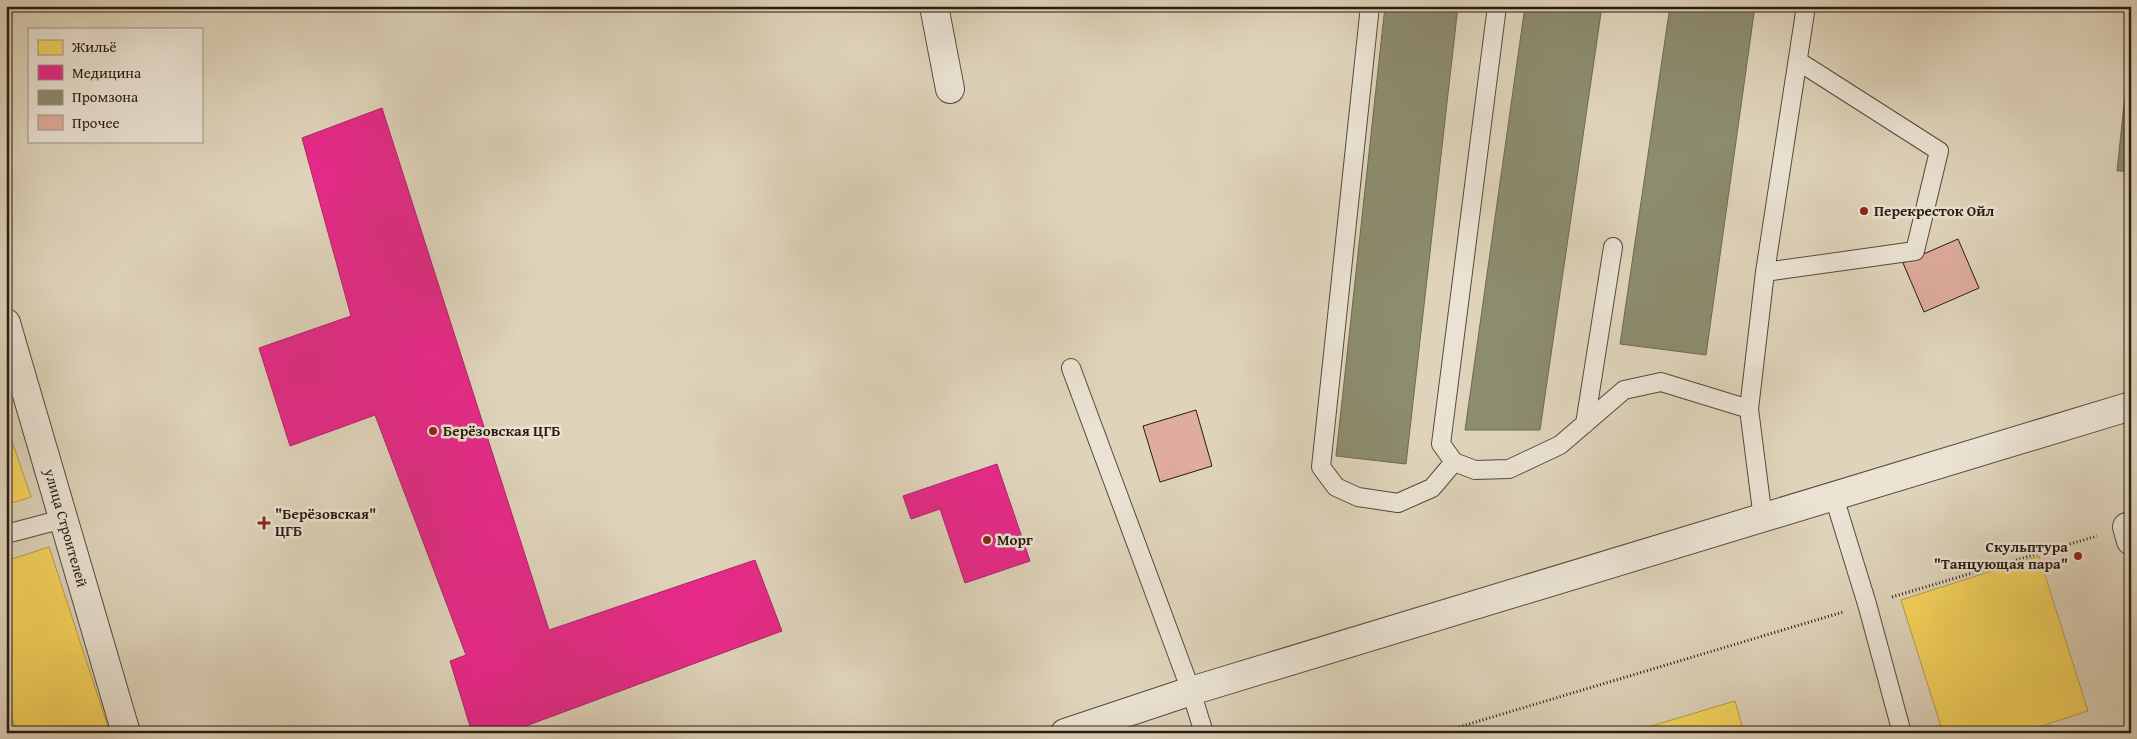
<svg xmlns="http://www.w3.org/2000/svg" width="2137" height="739" viewBox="0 0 2137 739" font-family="'Gentium Book Plus',serif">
  <rect width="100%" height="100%" fill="#dfd4bb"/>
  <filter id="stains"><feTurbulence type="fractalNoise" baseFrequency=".004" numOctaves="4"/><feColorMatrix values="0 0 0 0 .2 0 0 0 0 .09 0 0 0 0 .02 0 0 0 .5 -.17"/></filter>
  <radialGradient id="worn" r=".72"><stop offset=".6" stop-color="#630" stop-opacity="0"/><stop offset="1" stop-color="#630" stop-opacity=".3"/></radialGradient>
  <path fill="#f6d55c" stroke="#b89d45" d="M 6,423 L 31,497 L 6,505 Z
    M 49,547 L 110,733 L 17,733 L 6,700 L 6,561 Z
    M 2039,556 L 2088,711 L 2020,733 L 1943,733 L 1901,600 Z
    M 1735,701 L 1744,733 L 1628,733 Z
    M 2051,725 L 2053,733 L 2028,733 Z"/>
  <path fill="#e7298a" stroke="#ae2565" d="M 382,108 L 549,630 L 755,560 L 782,631 L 507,733 L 472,733 L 450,661 L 466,655 L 375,415 L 290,446 L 259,348 L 351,316 L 302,138 Z
    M 997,464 L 1030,561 L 965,583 L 940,509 L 911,519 L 903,496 Z"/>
  <path fill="#8c8c6e" stroke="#6e6a52" d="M 1385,6 L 1458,6 L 1406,464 L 1336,456 Z
    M 1525,6 L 1602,6 L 1540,430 L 1465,430 Z
    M 1670,6 L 1755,6 L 1706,355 L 1620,344 Z
    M 2131,38 L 2131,171 L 2117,171 Z"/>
  <path fill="#dfac9d" stroke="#281b10" d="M 1958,239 L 1979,288 L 1924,312 L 1903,263 Z
    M 1196,410 L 1212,466 L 1160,482 L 1143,426 Z"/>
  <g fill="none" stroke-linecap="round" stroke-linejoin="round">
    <defs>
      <path id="service" d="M 1370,6 L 1321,467 L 1336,487 L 1358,497 L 1398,503 L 1432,488 L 1454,462
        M 1497,6 L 1441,444 L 1454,462 L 1475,470 L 1509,469 L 1560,445 L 1624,390 L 1661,382 L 1749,409
        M 1765,272 L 1915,251 L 1939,151 L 1798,61
        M 1071,368 L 1191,691 L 1204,733
        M 1585,424 L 1613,247
        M 1834,497 L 1867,604 L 1902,733
        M 1763,519 L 1749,409 L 1765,272 L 1806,6
        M 6,534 L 63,519"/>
      <path id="pedestrian" d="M 2127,527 L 2131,541"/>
      <path id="minor" d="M 934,6 L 950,89
        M 6,323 L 126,733
        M 1065,733 L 1191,691 L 2131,406"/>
    </defs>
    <use href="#service" stroke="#56493b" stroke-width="20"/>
    <use href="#pedestrian" stroke="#56493b" stroke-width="30"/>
    <use href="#minor" stroke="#56493b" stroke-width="30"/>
    <path stroke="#281b10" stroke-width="3" stroke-dasharray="1 2.5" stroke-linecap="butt" d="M 1892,597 L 2097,536
      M 1439,733 L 1843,612"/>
    <use href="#service" stroke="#eae3d3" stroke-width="18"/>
    <use href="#pedestrian" stroke="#eae3d3" stroke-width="28"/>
    <use href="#minor" stroke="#eae3d3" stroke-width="28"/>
  </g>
  <g fill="#8f2418" stroke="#eae3d3" stroke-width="2">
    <circle cx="1864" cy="211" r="5"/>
    <circle cx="433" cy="431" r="5"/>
    <path d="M261.5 515.5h5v5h5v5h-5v5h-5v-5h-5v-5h5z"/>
    <circle cx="987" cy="540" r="5"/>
    <circle cx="2078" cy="556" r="5"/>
  </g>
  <g text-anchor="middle" stroke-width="5" stroke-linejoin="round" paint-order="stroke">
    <g font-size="15" font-weight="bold" fill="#281b10" stroke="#eae3d3" text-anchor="start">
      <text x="1874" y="216">Перекресток Ойл</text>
      <text x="443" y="436">Берёзовская ЦГБ</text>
      <text x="275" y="519">"Берёзовская"<tspan x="275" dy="17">ЦГБ</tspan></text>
      <text x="997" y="545">Морг</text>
      <text x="2068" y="552" text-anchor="end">Скульптура<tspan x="2068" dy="17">"Танцующая пара"</tspan></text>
    </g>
    <g font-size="15" fill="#281b10" stroke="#eae3d3">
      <text transform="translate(66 528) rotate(74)" y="5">улица Строителей</text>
    </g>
  </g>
  <rect width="2137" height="739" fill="none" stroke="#dfd4bb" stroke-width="25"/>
  <rect x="8" y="8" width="2122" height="724" fill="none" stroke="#281b10" stroke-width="2.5"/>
  <rect x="12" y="12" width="2112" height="714" fill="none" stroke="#281b10"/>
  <rect x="28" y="28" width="175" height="115" fill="#eae3d3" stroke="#9c9385"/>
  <rect x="38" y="40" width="25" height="15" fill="#f6d55c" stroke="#9c9385"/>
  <text x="72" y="52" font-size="15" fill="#281b10">Жильё</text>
  <rect x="38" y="65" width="25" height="15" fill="#e7298a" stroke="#9c9385"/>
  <text x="72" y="78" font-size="15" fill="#281b10">Медицина</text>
  <rect x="38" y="90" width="25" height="15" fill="#8c8c6e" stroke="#9c9385"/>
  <text x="72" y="102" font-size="15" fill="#281b10">Промзона</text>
  <rect x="38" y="115" width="25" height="15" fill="#dfac9d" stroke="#9c9385"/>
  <text x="72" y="128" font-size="15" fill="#281b10">Прочее</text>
  <rect width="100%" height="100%" filter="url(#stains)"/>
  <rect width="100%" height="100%" fill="url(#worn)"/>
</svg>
